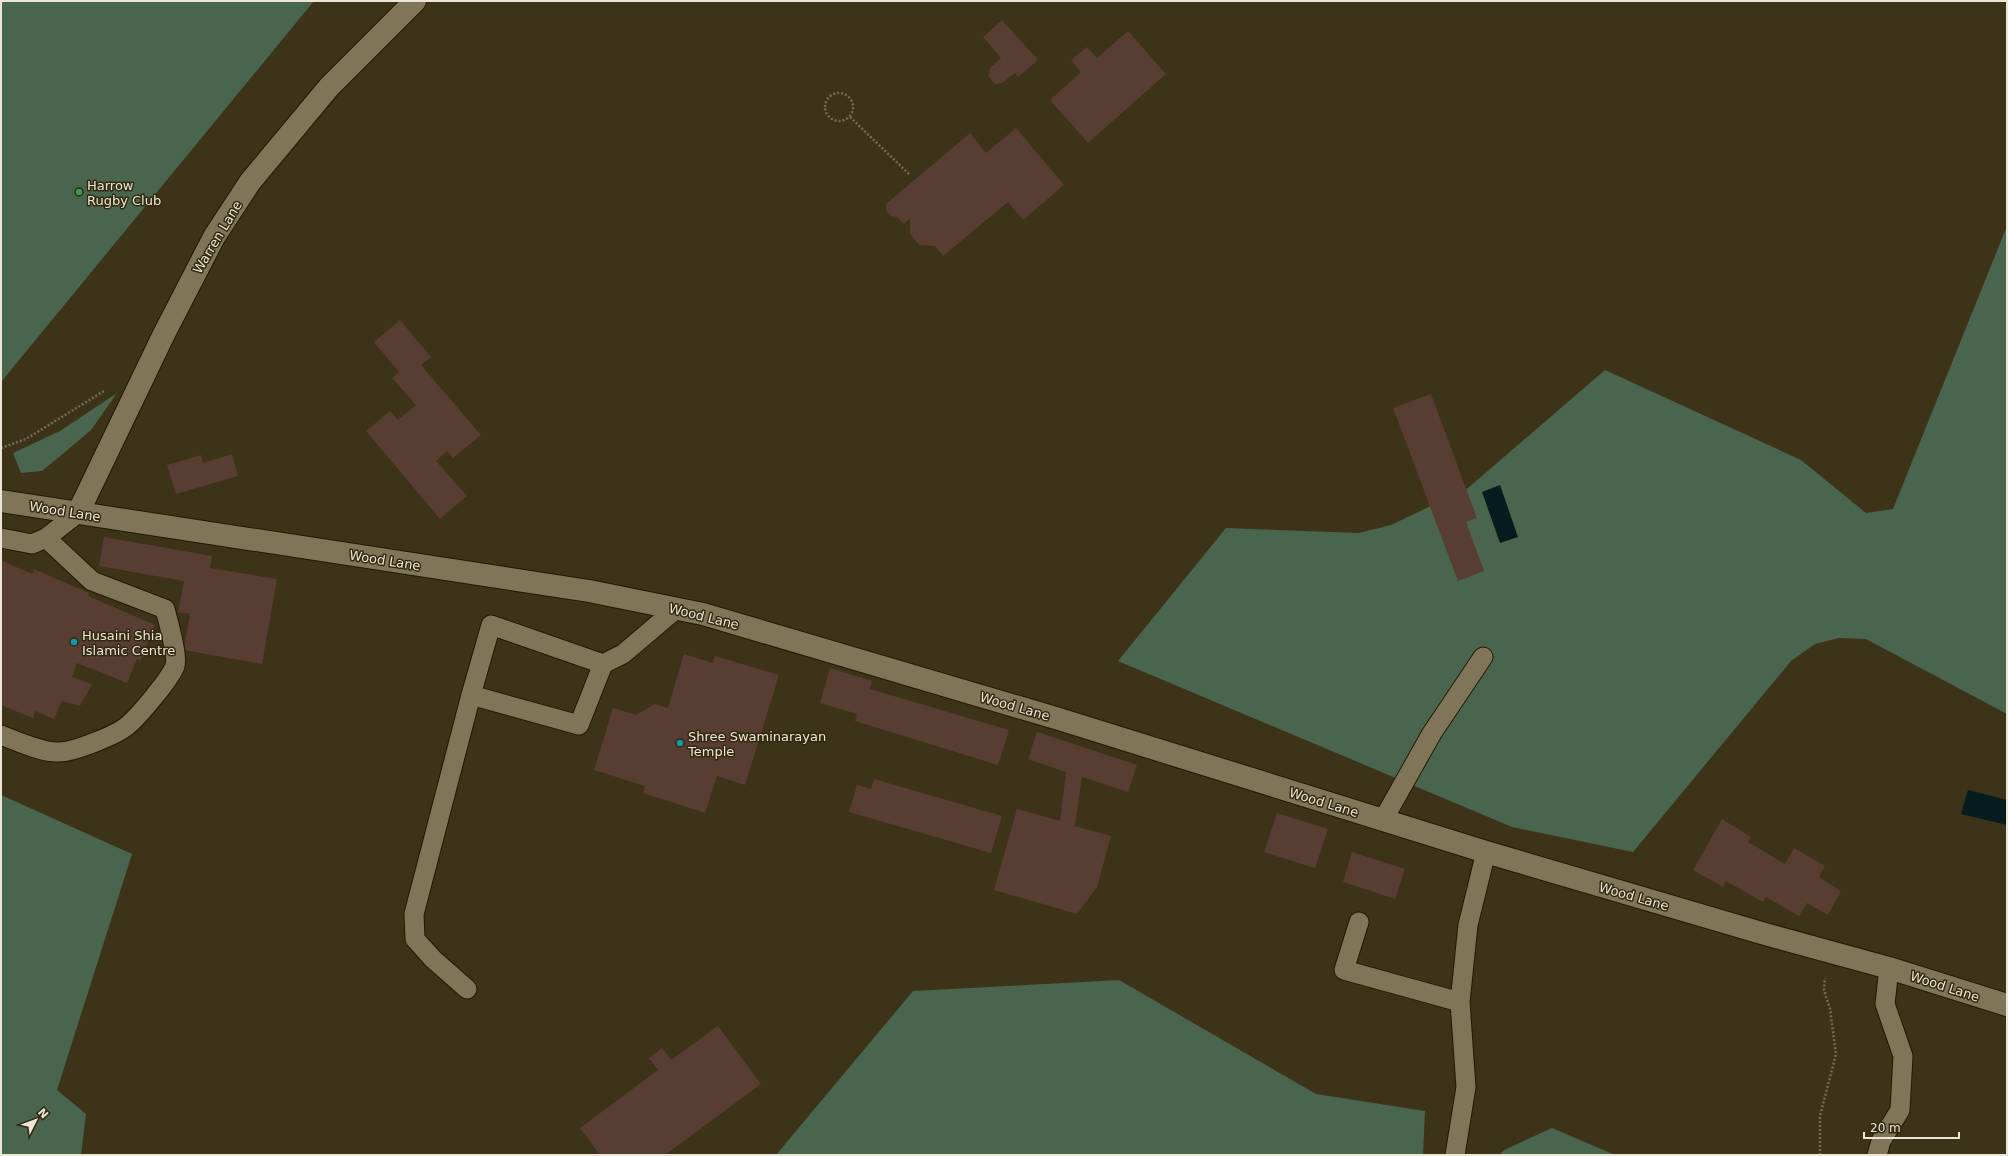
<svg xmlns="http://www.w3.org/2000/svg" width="2008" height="1156" viewBox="0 0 2008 1156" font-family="'DejaVu Sans',sans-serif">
  <rect width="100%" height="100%" fill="#3d3319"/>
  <path fill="#4a654d" d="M 1,1 L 314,1 L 1,382 Z
    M 2007,226 L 2007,714 L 1866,639 L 1839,638 L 1815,644 L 1791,661 L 1633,852 L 1512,827 L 1118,661 L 1226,528 L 1359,533 L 1391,525 L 1468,488 L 1605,370 L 1801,460 L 1866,513 L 1893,509 Z
    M 117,393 L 91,430 L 65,452 L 42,471 L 21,473 L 13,453 L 60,431 Z
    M 1,795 L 132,854 L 57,1090 L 86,1114 L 81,1155 L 1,1155 Z
    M 1119,980 L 1316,1094 L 1425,1111 L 1423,1155 L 776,1155 L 913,991 Z
    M 1552,1128 L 1615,1155 L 1499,1155 L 1504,1150 Z"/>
  <path fill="#061c1e" d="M 1500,485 L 1518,537 L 1500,543 L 1482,492 Z
    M 1968,790 L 2007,800 L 2007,825 L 1961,814 Z"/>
  <path fill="#583d32" d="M 1002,20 L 1038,60 L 1018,77 L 1015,73 L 1002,83 L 995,84 L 988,76 L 990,68 L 1001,58 L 983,37 Z
    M 1128,31 L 1166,74 L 1088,143 L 1050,100 L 1081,72 L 1071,60 L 1087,47 L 1097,58 Z
    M 1016,128 L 1064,185 L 1023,220 L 1008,202 L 943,256 L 935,246 L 919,245 L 910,234 L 910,218 L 904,224 L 897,217 L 891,216 L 886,211 L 886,204 L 970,133 L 986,153 Z
    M 400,320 L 431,357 L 421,365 L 481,435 L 453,458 L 447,451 L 436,461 L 467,496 L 440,519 L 366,431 L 390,411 L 398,420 L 416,405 L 392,378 L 399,372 L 374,342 Z
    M 1431,394 L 1477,518 L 1466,522 L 1484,571 L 1458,581 L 1393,408 Z
    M 232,454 L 238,476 L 176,494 L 167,465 L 201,455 L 203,463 Z
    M 104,537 L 212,556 L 210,568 L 277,579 L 262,664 L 184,650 L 190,614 L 178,612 L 184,581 L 99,566 Z
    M 3,561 L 32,574 L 34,569 L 89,593 L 88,596 L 155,625 L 140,661 L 137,659 L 127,683 L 77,663 L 72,677 L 92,684 L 80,706 L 62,701 L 54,719 L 35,711 L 33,718 L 1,705 L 1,565 Z
    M 684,654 L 713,663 L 715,656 L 779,675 L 745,785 L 717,776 L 705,813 L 643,793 L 645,786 L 594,770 L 613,708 L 636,715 L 655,704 L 668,708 Z
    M 830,668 L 872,681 L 870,689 L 1009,730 L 998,765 L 855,721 L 857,714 L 820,703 Z
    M 1037,732 L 1137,765 L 1128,792 L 1082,777 L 1075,826 L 1111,836 L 1097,887 L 1077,914 L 994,890 L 1017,809 L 1060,821 L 1066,772 L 1028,759 Z
    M 874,779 L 1002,816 L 991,853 L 849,812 L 857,785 L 871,789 Z
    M 1277,813 L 1328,829 L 1315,868 L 1264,852 Z
    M 1722,819 L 1751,837 L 1748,842 L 1785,864 L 1794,848 L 1825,866 L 1819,877 L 1841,891 L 1828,915 L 1807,903 L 1799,916 L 1766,897 L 1763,902 L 1726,881 L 1723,887 L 1693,870 Z
    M 1352,852 L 1405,869 L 1395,899 L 1343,882 Z
    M 718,1026 L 761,1084 L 665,1155 L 600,1155 L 580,1128 L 658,1070 L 649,1058 L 662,1048 L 671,1060 Z"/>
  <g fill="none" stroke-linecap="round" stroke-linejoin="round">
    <defs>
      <path id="service" d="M 1,538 L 32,544 L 46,538 L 78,513
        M 603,664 L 491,625 L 471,695 L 579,725 L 603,664 L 623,654 L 676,609
        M 1,735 C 16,741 43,753 59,752 C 74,752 116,735 127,726 C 139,716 170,679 175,666 C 178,655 168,621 165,609 L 92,581 L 46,538
        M 1383,820 L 1432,733 L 1483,657
        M 1359,922 L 1344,970 L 1460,1002
        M 467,989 L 433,959 L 415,939 L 414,914 L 471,695
        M 1455,1155 L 1466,1087 L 1460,1002 L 1468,925 L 1486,852
        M 1877,1155 L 1881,1141 L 1900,1110 L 1903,1056 L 1885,1004 L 1889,968"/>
      <path id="minor" d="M 78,513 L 164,334 L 214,237 L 250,182 L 329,87 L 415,1"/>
      <path id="tertiary" d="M 1,501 L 589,591 L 703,614 L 1059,719 L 1486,852 L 1765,934 L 1889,968 L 2007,1005"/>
    </defs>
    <use href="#service" stroke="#231a02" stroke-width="21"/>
    <use href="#minor" stroke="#231a02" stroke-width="24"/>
    <use href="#tertiary" stroke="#231a02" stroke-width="24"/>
    <path stroke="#756c55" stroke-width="2.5" stroke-dasharray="2 2" stroke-linecap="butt" d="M825 107a14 14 0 1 1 28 0a14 14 0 1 1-28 0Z
      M 850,117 L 910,175
      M 1,448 L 26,439 L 104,391
      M 1820,1155 L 1820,1116 L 1836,1054 L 1830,1009 L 1824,990 L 1825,978"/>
    <use href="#service" stroke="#807559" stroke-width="19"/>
    <use href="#minor" stroke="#807559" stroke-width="22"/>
    <use href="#tertiary" stroke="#807559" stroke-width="22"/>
  </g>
  <circle fill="#2e9e5b" stroke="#32290f" stroke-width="1.5" cx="79" cy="192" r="4"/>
  <g fill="#0f9aa8" stroke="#32290f" stroke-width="1.5">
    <circle cx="74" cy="642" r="4"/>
    <circle cx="680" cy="743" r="4"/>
  </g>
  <g text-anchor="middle" stroke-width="3" stroke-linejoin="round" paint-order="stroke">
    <g font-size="13" fill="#ece6d7" stroke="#32290f" text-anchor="start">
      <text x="87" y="190">Harrow<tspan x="87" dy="15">Rugby Club</tspan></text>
      <text x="82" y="640">Husaini Shia<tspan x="82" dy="15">Islamic Centre</tspan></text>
      <text x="688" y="741">Shree Swaminarayan<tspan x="688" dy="15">Temple</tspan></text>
    </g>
    <g font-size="13" fill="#ece6d7" stroke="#32290f">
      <text transform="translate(217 237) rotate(-59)" y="5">Warren Lane</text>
      <text transform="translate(65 511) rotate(9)" y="5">Wood Lane</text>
      <text transform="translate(385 560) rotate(9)" y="5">Wood Lane</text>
      <text transform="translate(704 616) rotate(14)" y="5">Wood Lane</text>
      <text transform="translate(1015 706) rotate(16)" y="5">Wood Lane</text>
      <text transform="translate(1324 802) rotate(17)" y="5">Wood Lane</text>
      <text transform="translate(1634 896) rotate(16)" y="5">Wood Lane</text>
      <text transform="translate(1945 986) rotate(18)" y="5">Wood Lane</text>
    </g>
  </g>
  <rect width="2008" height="1156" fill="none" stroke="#ece6d7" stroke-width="4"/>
  <g transform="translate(36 1120) rotate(48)" stroke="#32290f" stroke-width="3" paint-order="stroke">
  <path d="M0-3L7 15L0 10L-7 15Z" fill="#ece6d7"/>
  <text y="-6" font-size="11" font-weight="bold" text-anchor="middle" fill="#ece6d7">N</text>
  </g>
  <path d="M1864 1132v6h95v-6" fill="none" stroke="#ece6d7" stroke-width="2"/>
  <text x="1870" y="1132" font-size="12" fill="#ece6d7" stroke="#32290f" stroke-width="3" paint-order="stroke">20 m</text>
</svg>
